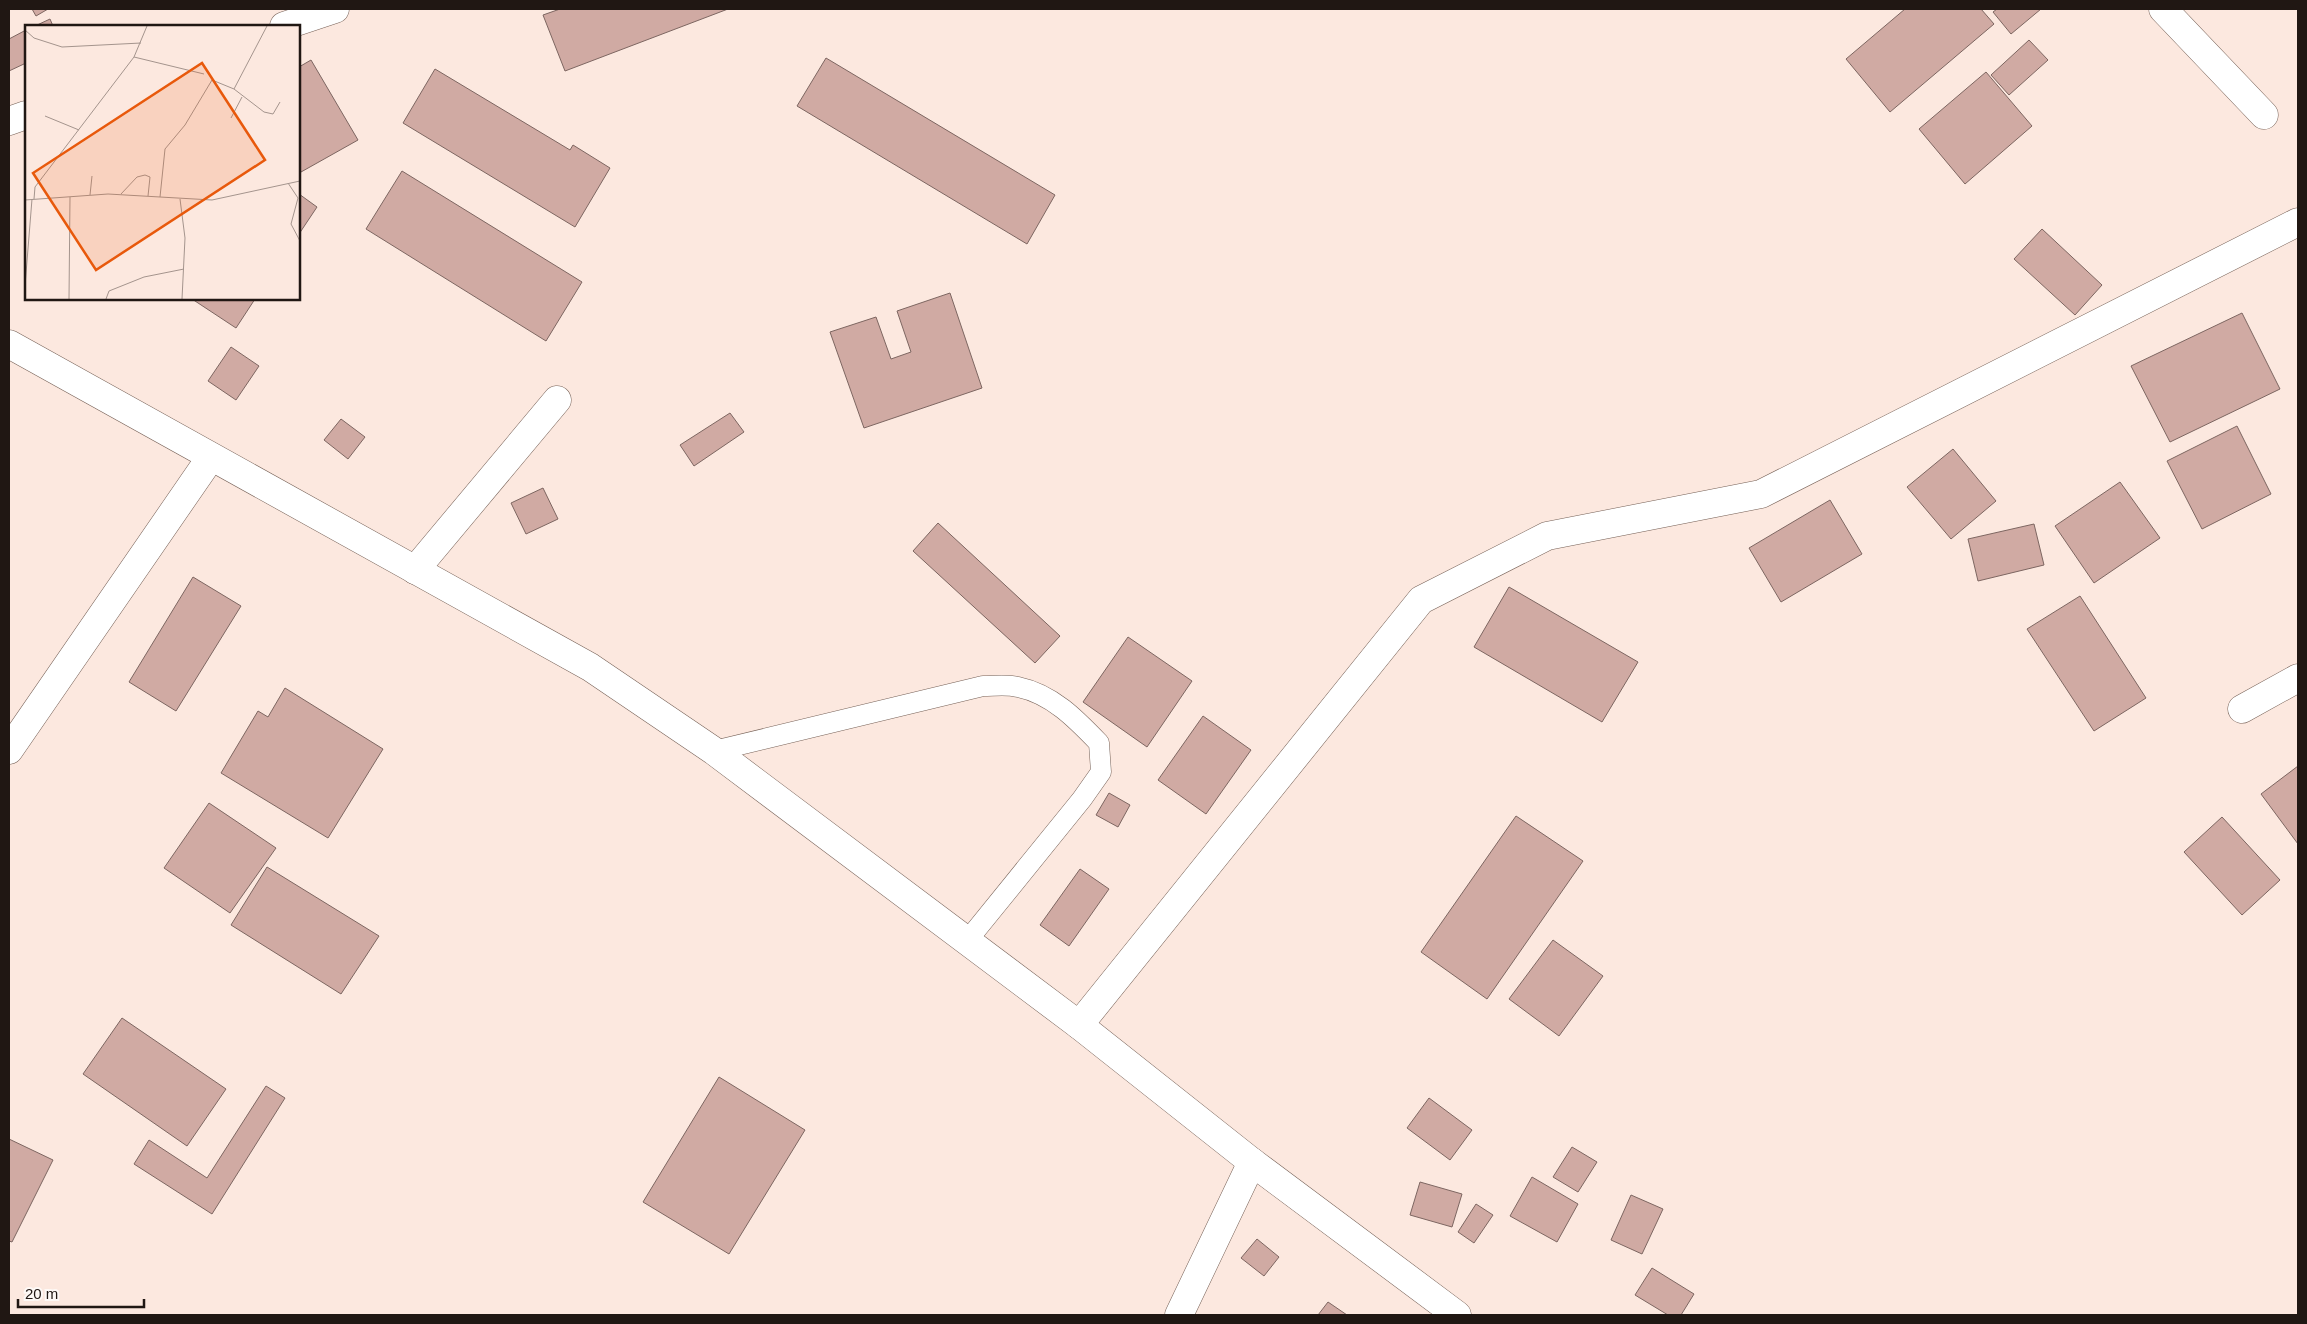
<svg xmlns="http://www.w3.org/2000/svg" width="2307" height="1324" viewBox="0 0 2307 1324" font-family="Helvetica,sans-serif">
  <rect width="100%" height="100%" fill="#fce8df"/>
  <path fill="#d0aaa3" stroke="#7d6661" d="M 32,9 L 48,9 L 36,16 Z
    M 560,9 L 728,9 L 565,71 L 543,15 Z
    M 1905,9 L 1981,9 L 1994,24 L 1890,112 L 1846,59 Z
    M 1997,9 L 2041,9 L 2011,34 L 1993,12 Z
    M 50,19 L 53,26 L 35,26 Z
    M 26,30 L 26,63 L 9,71 L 9,39 Z
    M 2029,40 L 2048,60 L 2009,95 L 1991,75 Z
    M 826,58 L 1055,195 L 1027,244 L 797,106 Z
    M 311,60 L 358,140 L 301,172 L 299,167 L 299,67 Z
    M 435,69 L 570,150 L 573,145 L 610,168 L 575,227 L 403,123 Z
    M 1986,72 L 2032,126 L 1965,184 L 1919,129 Z
    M 402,171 L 582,282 L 546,341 L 366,229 Z
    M 299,194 L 317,207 L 299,234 Z
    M 2042,229 L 2102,285 L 2075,315 L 2014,259 Z
    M 950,293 L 982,388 L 864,428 L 830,332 L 876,317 L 891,359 L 911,352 L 897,311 Z
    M 192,299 L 255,299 L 236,328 Z
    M 2242,313 L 2280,389 L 2170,442 L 2131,366 Z
    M 231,347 L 259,366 L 236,400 L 208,381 Z
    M 730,413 L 744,432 L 694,466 L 680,445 Z
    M 341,419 L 365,437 L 348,459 L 324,440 Z
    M 2237,426 L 2271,494 L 2202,529 L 2167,461 Z
    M 1953,449 L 1996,501 L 1951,539 L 1907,487 Z
    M 2120,482 L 2160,538 L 2094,583 L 2055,526 Z
    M 543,488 L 558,519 L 526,534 L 511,503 Z
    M 1830,500 L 1862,554 L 1781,602 L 1749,548 Z
    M 938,523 L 1060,636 L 1035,663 L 913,551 Z
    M 2034,524 L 2044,565 L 1978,581 L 1968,539 Z
    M 193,577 L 241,606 L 176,711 L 129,682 Z
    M 1509,587 L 1638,662 L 1602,722 L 1474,647 Z
    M 2080,596 L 2146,698 L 2094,731 L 2027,629 Z
    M 1128,637 L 1192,681 L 1147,747 L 1083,702 Z
    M 285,688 L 383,749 L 328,838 L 221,773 L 258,711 L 268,717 Z
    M 1203,716 L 1251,750 L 1206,814 L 1158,780 Z
    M 2298,766 L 2298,844 L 2261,794 Z
    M 1109,793 L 1130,805 L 1118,827 L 1096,815 Z
    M 209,803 L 276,848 L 230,913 L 164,868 Z
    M 1516,816 L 1583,861 L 1487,999 L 1421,952 Z
    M 2222,817 L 2280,880 L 2242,915 L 2184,852 Z
    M 267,867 L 379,936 L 341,994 L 231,925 Z
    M 1080,869 L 1109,889 L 1069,946 L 1040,925 Z
    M 1553,940 L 1603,976 L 1559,1036 L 1509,999 Z
    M 122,1018 L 226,1089 L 187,1146 L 83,1074 Z
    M 719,1077 L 805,1130 L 729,1254 L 643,1202 Z
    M 266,1086 L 285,1098 L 212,1214 L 134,1164 L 149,1140 L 207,1178 Z
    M 1429,1098 L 1472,1130 L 1450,1160 L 1407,1128 Z
    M 9,1139 L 53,1160 L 12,1242 L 9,1241 Z
    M 1572,1147 L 1597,1162 L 1578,1192 L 1553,1177 Z
    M 1532,1177 L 1578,1204 L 1557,1242 L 1510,1216 Z
    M 1420,1182 L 1462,1194 L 1452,1227 L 1410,1215 Z
    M 1631,1195 L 1663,1209 L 1642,1254 L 1611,1240 Z
    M 1476,1204 L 1493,1215 L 1474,1243 L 1458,1232 Z
    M 1257,1239 L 1279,1257 L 1264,1276 L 1241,1258 Z
    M 1652,1268 L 1694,1294 L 1681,1315 L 1668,1315 L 1635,1295 Z
    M 1328,1302 L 1347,1315 L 1318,1315 Z"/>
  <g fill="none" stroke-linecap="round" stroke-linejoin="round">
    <defs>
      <path id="lane" d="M 714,751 L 983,686 C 994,686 1007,684 1018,687 C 1052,694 1076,719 1099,743 L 1101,772 L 1082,799 L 967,941"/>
      <path id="street" d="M 2163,9 L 2264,115
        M 284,26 L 335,9
        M 9,121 L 26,115
        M 415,570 L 557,400
        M 2242,709 L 2298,678
        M 9,750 L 211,457
        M 1079,1025 L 1421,600 L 1547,536 L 1761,494 L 2298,222
        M 1179,1315 L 1252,1162"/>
      <path id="secondary" d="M 9,344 L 590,667 L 714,751 L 1079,1025 L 1252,1162 L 1457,1315"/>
    </defs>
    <use href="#lane" stroke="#766157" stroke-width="21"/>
    <use href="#street" stroke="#766157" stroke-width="29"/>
    <use href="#secondary" stroke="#766157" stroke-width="29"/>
    <use href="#lane" stroke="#fff" stroke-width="20"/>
    <use href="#street" stroke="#fff" stroke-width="28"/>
    <use href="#secondary" stroke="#fff" stroke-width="28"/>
  </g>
  <g transform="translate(25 25)">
    <rect width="275" height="275" fill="#fce8df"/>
    <path fill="none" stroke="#a4948d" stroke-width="1" d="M 0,5 L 9,13 L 37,22 L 116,18M 109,32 L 179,49M 209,64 L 242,1M 20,91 L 54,105M 206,93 L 217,72M 263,158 L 273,173 L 266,199 L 275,216M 96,169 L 112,152 L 120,150 L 125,152 L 123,171M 65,170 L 67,151M 135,172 L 140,124 L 160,100 L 187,55 L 209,64 L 239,87 L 248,89 L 255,77M 9,174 L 10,162 L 109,32 L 122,1M 155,174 L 160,213 L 157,274M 0,175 L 83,169 L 187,175 L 275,156M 0,261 L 7,174M 44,274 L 45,172M 81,274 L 84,266 L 119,252 L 159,244"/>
    <path fill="#e8590c" fill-opacity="0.15" stroke="#e8590c" stroke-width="2.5" d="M 177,38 L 240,135 L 71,245 L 8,148 Z"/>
    <rect width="275" height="275" fill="none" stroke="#201713" stroke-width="2.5"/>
  </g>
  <rect width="2307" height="1324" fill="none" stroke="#201713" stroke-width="20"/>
  <path d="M18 1299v8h126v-8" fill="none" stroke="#201713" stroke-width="2.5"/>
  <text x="25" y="1299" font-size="15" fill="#201713" stroke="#fef9f6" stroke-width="4" paint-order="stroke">20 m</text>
</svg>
